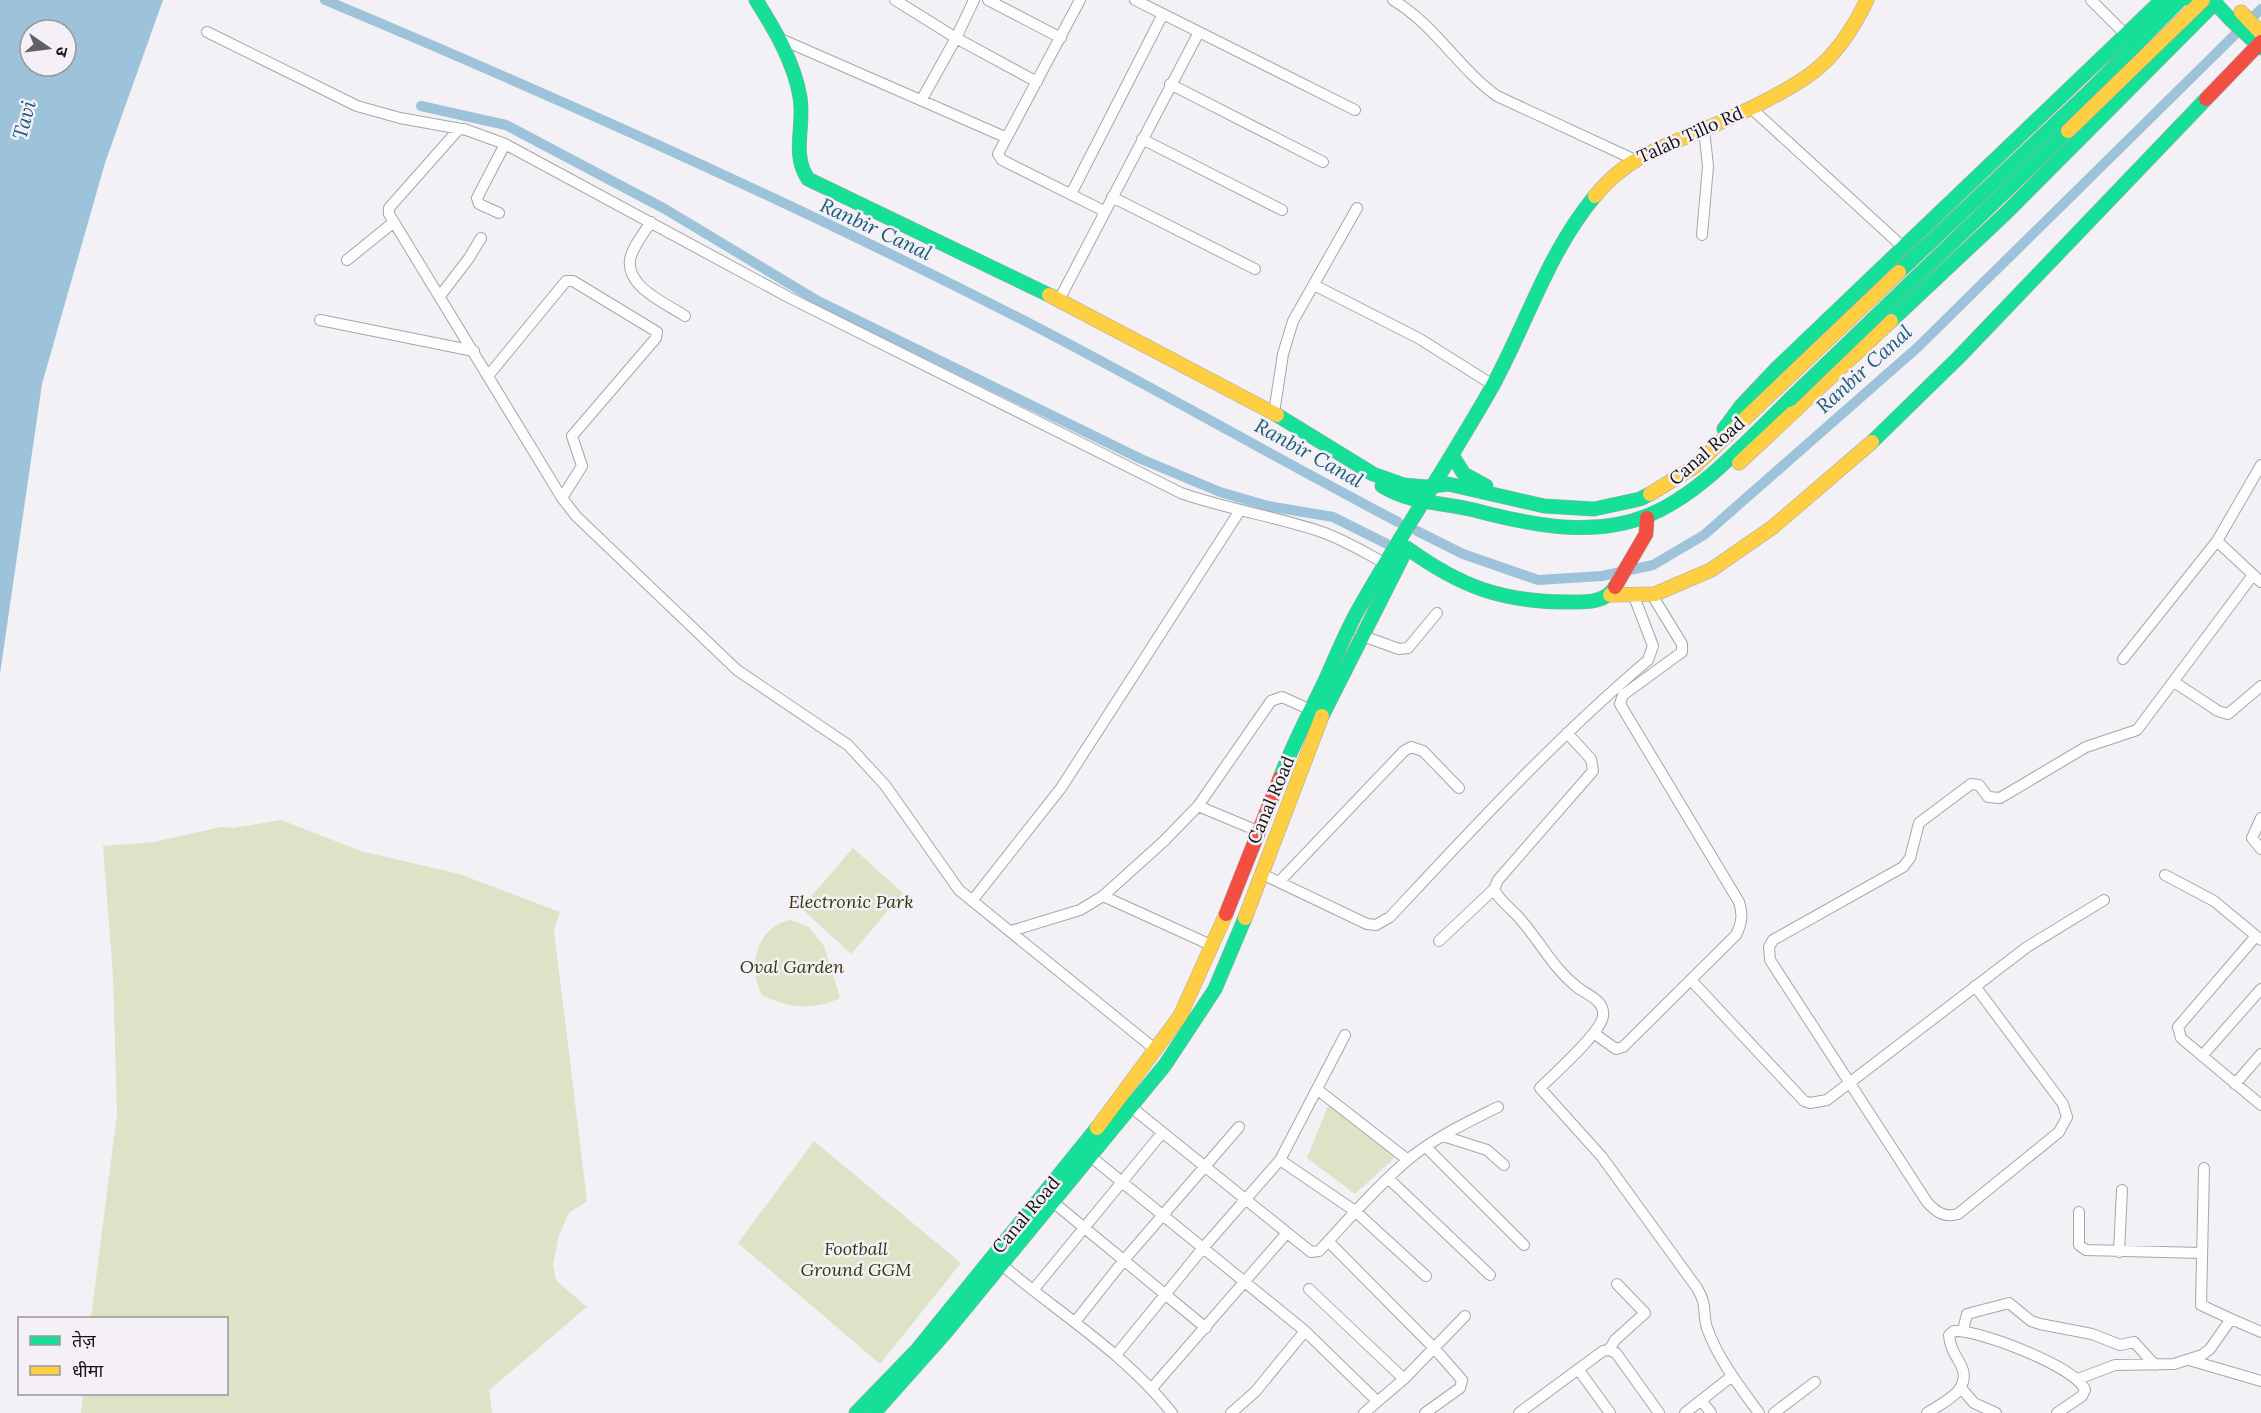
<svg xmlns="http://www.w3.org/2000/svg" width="2261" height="1413" viewBox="0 0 2261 1413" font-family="Lora,'Noto Sans Devanagari',serif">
  <rect width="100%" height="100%" fill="#f3f1f5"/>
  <path fill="#dce3c7" d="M 281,820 L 361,851 L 459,874 L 560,912 L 554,930 L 587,1201 L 569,1213 L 559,1235 L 553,1266 L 556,1280 L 587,1307 L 489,1390 L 492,1413 L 81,1413 L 83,1394 L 226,1394 L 226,1318 L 91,1318 L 117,1114 L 113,976 L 103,846 L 154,842 L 221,827 L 233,828 Z
    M 853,848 L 903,893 L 851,954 L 801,908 Z
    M 791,920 L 809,927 L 824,946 L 840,998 C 814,1011 787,1008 762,995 C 747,968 756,926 791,920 Z
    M 1331,1098 L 1403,1150 L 1355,1194 L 1307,1158 Z
    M 814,1141 L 961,1263 L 880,1364 L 738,1243 Z"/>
  <path fill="#9cc3d9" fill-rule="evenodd" d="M 0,0 L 163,0 L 105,163 L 42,384 L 0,674 ZM 30,30 L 66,30 L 66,66 L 30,66 Z"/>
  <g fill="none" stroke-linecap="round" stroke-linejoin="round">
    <path stroke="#9cc3d9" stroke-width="10" d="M 325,0 C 559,98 791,202 1017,317 C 1146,383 1270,455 1398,522
      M 421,106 L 506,125 L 665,209 L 818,301 L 1141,459 L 1220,492 L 1268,506 L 1333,517 L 1387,544
      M 1417,531 L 1463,554 L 1538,580 L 1602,576 L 1653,565 L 1704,535 L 1918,347 L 2261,9"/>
    <defs>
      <path id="street" d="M 895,0 L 956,38 L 1037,82
        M 988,0 L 1061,38
        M 1080,0 L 998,154 L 1002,160 L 1104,211
        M 1135,0 L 1355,110
        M 1393,0 C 1434,24 1459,69 1497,96 L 1633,159
        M 2091,0 L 2126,35
        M 207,32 L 357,106 L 400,118 L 461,129
        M 783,40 L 1005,137
        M 1170,84 L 1323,162
        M 922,99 L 956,38 L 974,0
        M 1751,108 L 1904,248
        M 1142,139 L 1282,210
        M 1071,194 L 1163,14
        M 1112,197 L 1255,269
        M 499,213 L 479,204 L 477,198 L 505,144
        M 651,222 C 644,233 632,247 630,260 C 626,287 667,304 685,316
        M 1702,235 L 1708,166 L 1704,130
        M 347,260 L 394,222
        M 1314,285 L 1420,339 L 1493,385
        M 440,296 L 469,258 L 481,238
        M 1059,300 L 1199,32
        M 320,320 L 474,351
        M 488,376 L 566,281 L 573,281 L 657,332 L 656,338 L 572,436 L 582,466 L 562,498
        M 1274,413 L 1283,354 L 1293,321 L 1357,208
        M 2217,541 L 2261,582
        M 1360,635 L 1399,649 L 1408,648 L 1437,613
        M 2123,659 L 2217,541 L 2261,465
        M 2174,682 L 2218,711 L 2228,714 L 2261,686
        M 1567,733 L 1591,759 L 1593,771 L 1498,880 L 1494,889 C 1499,901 1513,910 1521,920 C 1541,943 1553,968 1577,987 C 1587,995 1605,1000 1603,1016 C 1601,1033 1554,1074 1540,1088 L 1602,1157 L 1697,1288 C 1708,1306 1702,1312 1707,1328 C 1718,1359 1740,1387 1759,1413
        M 1198,806 L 1258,831
        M 2261,818 L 2252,838 L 2261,849
        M 1262,874 L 1367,924 L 1376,925 L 1390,917 C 1473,828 1555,739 1648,660 L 1653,646 L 1635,599
        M 2165,875 L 2214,901 L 2261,940
        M 1279,882 L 1404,751 L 1411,747 L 1423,751 L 1459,788
        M 1103,896 L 1213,946
        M 972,901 L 1061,788 L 1239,512
        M 1011,931 L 1080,910 L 1103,896 L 1164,841 L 1198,806 L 1271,701 L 1282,697 L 1311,710
        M 2256,936 L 2178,1027 L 2181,1038 L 2261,1105
        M 1439,941 L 1494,889
        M 1691,980 L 1804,1101 L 1810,1103 L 1827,1100 L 2027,947 L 2104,900
        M 1975,986 L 2063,1104 L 2067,1117 L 2059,1132 L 1958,1214 C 1944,1218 1936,1212 1927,1202 L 1770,960 L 1769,947 L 1773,940 L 1903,867 L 1910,858 L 1919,823 L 1971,784 L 1979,785 L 1988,797 L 2000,798 L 2086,747 L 2137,730 L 2253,575
        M 1595,1034 L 1616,1049 L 1623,1047 L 1736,935 C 1742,923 1743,914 1739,902 L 1620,704 L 1623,695 L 1682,652 L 1682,644 L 1652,595
        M 1156,1050 L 959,890 L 885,785 L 848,745 L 737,670 L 576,516 L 562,498 L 389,214 L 389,208 L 458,130 L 464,129 L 505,144 L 790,298 L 1181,493 C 1226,509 1274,516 1319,531 C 1343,539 1364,552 1386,564
        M 2202,1056 L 2261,989
        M 2235,1084 L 2261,1054
        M 1318,1090 L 1408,1160
        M 1131,1107 L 1311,1252 L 1319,1251 C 1348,1220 1377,1186 1410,1158 C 1436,1137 1468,1122 1498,1107
        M 1443,1136 L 1487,1150 L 1504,1165
        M 1426,1147 L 1524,1245
        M 1090,1156 L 1305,1331 L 1377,1401
        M 1280,1160 L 1355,1211 L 1426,1276
        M 1389,1179 L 1490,1275
        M 1053,1202 L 1206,1328
        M 2079,1212 L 2079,1245 L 2086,1250 L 2201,1253
        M 1328,1241 L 1435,1349 L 1462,1380 L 1460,1388 L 1425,1413
        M 2119,1252 L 2122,1190
        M 996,1260 C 1055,1311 1123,1351 1172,1413
        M 1034,1289 L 1162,1133
        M 1309,1289 L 1404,1379
        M 2231,1319 L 2261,1332
        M 1075,1322 L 1124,1260 L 1239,1127
        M 1963,1330 L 1967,1314 L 2009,1303 L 2031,1321 L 2040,1324 L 2092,1334 L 2120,1345 L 2134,1342 L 2155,1365
        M 1609,1350 L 1615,1340 L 1645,1313 L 1617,1284
        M 1116,1355 L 1203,1248 L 1280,1160 L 1345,1035
        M 2189,1360 L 2261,1381
        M 1578,1369 L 1610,1413
        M 2078,1379 L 2115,1365 L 2174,1364 L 2202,1355 L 2210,1349 L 2231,1319 L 2201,1305 L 2204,1168
        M 1152,1388 L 1286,1234
        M 1961,1388 L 1974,1403 L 1996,1413
        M 1701,1400 L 1711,1413
        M 1231,1413 L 1255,1392 L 1305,1331
        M 1364,1413 L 1404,1379 L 1465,1316
        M 1519,1413 L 1603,1351 L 1609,1350 L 1616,1353 L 1659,1413
        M 1685,1413 L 1732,1376
        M 1774,1413 L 1815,1382
        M 1927,1413 C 1944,1402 1973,1390 1961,1365 C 1955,1354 1950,1348 1949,1335 L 1954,1331 C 1977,1329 2077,1367 2085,1390 L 2082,1396 L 2057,1413"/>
      <path id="fast" d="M 756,0 C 775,30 794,62 800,97 C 805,126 791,154 808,179 L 1049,295
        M 2191,0 L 2200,5 L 2215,3 L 2232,21
        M 2232,21 L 2261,48
        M 1899,272 L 2092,89 L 2180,0
        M 1891,321 L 2006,213 L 2216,2
        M 1277,415 L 1373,474 L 1404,485 L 1426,487 L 1448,484 L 1544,506 L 1594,509 L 1640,499 L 1650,494
        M 1724,429 L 1741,406 L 1777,368 L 2162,0
        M 1872,442 L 1959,357 L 2206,99
        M 1452,455 L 1464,474 L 1486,486
        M 1382,486 C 1411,504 1442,502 1474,510 C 1640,555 1677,512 1789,400
        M 1322,716 L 1407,548 C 1461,587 1502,602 1569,602 C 1585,602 1606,603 1615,587
        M 1280,778 C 1292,746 1309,714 1324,683 C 1336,657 1346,630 1361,605 C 1403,531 1450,461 1492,387 C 1527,323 1548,252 1595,196
        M 856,1413 L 917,1350 L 1097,1128
        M 874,1413 L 946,1332 L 1165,1065 L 1215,989 L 1245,918"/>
      <path id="slow" d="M 2241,12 L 2261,33
        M 1595,196 C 1627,157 1658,149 1703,130 C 1734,117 1785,93 1812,73 C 1836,55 1854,27 1867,0
        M 1049,295 L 1277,415
        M 1739,463 L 1891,321
        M 1650,494 L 1694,467 L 1899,272
        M 1610,595 L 1655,594 L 1711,570 L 1773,527 L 1872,442
        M 1245,918 L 1322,716
        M 1097,1128 L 1180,1016 L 1226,914"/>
      <path id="jam" d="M 2206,99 L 2261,42
        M 1615,587 L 1646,534 L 1647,518
        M 1226,914 L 1280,778"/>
    </defs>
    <use href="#street" stroke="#a7a6a9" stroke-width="12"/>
    <use href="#fast" stroke="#a7a6a9" stroke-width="15"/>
    <use href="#slow" stroke="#a7a6a9" stroke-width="15"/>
    <use href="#jam" stroke="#a7a6a9" stroke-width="15"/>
    <use href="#street" stroke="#fdfdfe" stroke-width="10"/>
    <use href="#fast" stroke="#16e098" stroke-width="14"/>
    <use href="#slow" stroke="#ffcf43" stroke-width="14"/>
    <use href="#jam" stroke="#f24e42" stroke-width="14"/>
    <defs>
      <path id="fast-bridge" d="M 1789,400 L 2068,131"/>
      <path id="slow-bridge" d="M 2068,131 L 2203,0"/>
    </defs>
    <use href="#fast-bridge" stroke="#a7a6a9" stroke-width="15" stroke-linecap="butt"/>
    <use href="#slow-bridge" stroke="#a7a6a9" stroke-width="15" stroke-linecap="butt"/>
    <use href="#fast-bridge" stroke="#16e098" stroke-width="14"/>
    <use href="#slow-bridge" stroke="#ffcf43" stroke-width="14"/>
  </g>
  <g text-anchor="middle" stroke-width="5" stroke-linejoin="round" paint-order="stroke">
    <g font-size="18" fill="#131214" stroke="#f4f0f6">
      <text transform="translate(1690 135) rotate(-24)" y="6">Talab Tillo Rd</text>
      <text transform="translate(1707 451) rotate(-41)" y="6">Canal Road</text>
      <text transform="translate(1271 800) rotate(-67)" y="6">Canal Road</text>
      <text transform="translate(1026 1215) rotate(-50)" y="6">Canal Road</text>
    </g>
    <g font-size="18" font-style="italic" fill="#313810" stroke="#f4f0f6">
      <text x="851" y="908">Electronic Park</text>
      <text x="792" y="973">Oval Garden</text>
      <text x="856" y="1255">Football<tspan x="856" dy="21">Ground GGM</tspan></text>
    </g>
    <g font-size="20" font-style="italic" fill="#175d7b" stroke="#f4f0f6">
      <text transform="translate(24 120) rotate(-75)" y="7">Tavi</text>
      <text transform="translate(876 229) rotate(25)" y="7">Ranbir Canal</text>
      <text transform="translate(1864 369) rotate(-42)" y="7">Ranbir Canal</text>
      <text transform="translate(1309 453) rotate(29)" y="7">Ranbir Canal</text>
    </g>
  </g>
  <rect x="18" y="1317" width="210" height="78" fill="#f4f0f6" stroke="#9a979c" stroke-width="1.5"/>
  <rect x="30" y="1336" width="30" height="9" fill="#16e098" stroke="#9a979c" stroke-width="1.5"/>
  <text x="72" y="1347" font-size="18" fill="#131214">तेज़</text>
  <rect x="30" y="1366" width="30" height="9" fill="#ffcf43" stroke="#9a979c" stroke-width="1.5"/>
  <text x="72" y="1377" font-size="18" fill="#131214">धीमा</text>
  <g transform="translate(48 48) rotate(104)"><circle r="28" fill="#f4f0f6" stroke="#9a979c" stroke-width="1.5"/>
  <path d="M0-4.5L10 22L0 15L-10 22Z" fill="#616063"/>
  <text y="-9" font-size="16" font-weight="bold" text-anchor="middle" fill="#131214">उ</text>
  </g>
</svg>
